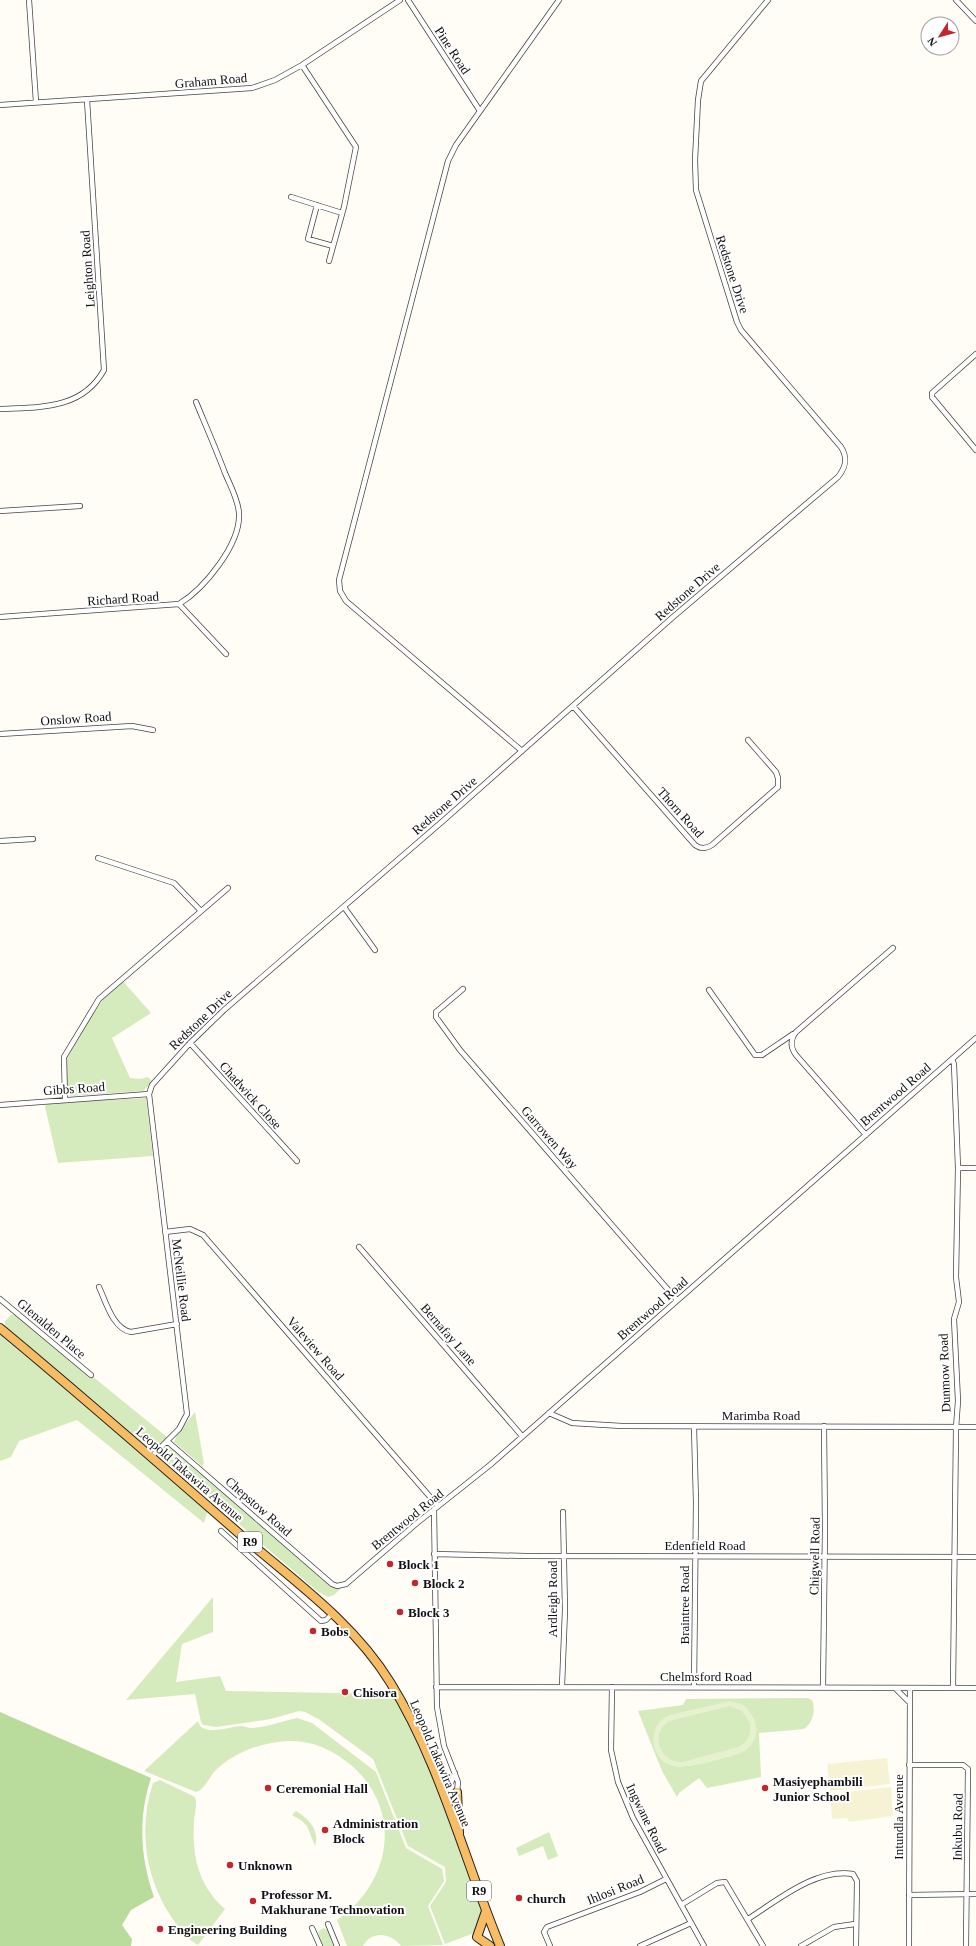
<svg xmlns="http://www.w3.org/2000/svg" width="976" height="1946" viewBox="0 0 976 1946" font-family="'Times New Roman',serif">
  <rect width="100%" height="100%" fill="#fffdf5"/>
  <path fill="#f6f3d4" d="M 887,1758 L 890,1784 L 830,1791 L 827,1764 Z
    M 891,1787 L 893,1816 L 849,1822 L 847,1818 L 832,1819 L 830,1794 Z"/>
  <path fill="#d5ebbd" d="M 122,980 L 151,1013 L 112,1038 L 130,1078 L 140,1079 L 148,1077 L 153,1082 L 143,1091 L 70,1096 C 63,1089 64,1062 67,1053 L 106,995 Z
    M 146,1098 L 153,1156 L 58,1163 L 45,1107 L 47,1103 Z
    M 16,1314 L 167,1437 L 156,1449 L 151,1450 L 5,1326 L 5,1321 L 11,1315 Z
    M 0,1333 L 208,1509 L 204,1523 L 77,1420 L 19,1441 L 11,1457 L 0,1461 Z
    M 195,1412 L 204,1463 L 202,1466 L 174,1442 L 177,1435 Z
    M 168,1446 L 172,1447 L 337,1587 L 341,1588 L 334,1595 L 328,1597 L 317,1591 L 163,1459 L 160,1454 L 163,1448 Z
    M 213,1597 L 213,1632 L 182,1644 L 176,1682 L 220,1676 L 226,1691 L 394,1694 C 432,1761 455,1836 482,1908 L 483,1915 L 477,1932 L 445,1944 L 430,1906 L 446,1882 L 445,1867 L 408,1846 L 373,1759 L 320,1720 L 305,1712 L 299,1711 L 271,1719 L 216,1727 L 203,1725 L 201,1722 L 195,1694 L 126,1700 Z
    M 807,1698 L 812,1700 C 816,1710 813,1723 804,1729 L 759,1733 L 761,1777 L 707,1788 L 699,1778 L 679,1793 L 677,1797 L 662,1771 L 638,1711 L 683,1705 L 686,1699 Z
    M 297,1718 L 312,1723 L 376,1772 L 406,1848 L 442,1869 L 444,1881 L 428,1906 L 443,1945 L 401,1946 C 391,1933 372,1930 363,1946 L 347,1946 L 337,1920 C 391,1883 404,1811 351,1765 C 333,1750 312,1740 288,1741 C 262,1742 232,1753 214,1772 C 209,1778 204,1790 196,1792 L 144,1771 L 198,1721 C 201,1737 229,1727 240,1726 C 244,1726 248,1728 252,1728 C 267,1727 283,1721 297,1718 Z
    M 160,1780 L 195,1797 C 198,1804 194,1815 194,1822 C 192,1856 198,1885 225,1909 L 198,1945 C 187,1939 179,1928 172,1918 C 145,1878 138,1829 153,1783 Z
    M 296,1811 C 309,1819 320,1830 315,1846 L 307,1826 L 302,1821 L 292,1815 Z
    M 549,1832 L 558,1856 L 548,1860 L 543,1846 L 519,1856 L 516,1848 Z
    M 323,1928 L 330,1931 L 335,1946 L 323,1946 L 318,1935 L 319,1931 Z"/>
  <path fill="#b9dc9c" d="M 0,1712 L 151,1778 C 138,1818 140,1857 154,1897 L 131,1910 L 122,1925 L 132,1939 L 131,1946 L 0,1946 Z"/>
  <path fill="#e6f2cf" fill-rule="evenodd" d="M 730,1701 L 744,1705 C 759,1721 762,1737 745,1751 C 731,1757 687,1770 673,1766 C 649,1760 646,1724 670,1715 ZM 730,1706 L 742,1711 L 750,1723 L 750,1733 L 746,1742 L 738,1747 L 683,1762 C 658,1764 648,1728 673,1720 Z"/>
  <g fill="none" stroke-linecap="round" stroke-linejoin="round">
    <defs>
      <path id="minor" d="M 29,0 L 36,102
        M 408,0 L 480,111
        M 956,0 L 976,21
        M 302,65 L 356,147 L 344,207 L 329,261
        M 0,105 L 252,88 L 275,80 L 302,65 L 400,0
        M 291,197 L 342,213
        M 317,205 L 308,239 L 333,246
        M 976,354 L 932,393 L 932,397 L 976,450
        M 0,409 C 39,407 82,410 104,370 L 87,100
        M 0,511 L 80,506
        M 179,604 C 204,589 241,544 239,513 C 238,499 230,485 225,473 C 216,449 206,426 196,402
        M 0,617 L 179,604 L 226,654
        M 573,706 L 695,845 C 701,849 705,849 712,845 L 778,787 L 778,778 L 776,772 L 748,740
        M 0,734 L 132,726 L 153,730
        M 522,751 L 346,601 L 340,591 L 339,580 L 448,161 L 456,145 L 559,0
        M 0,841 L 33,839
        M 98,858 L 174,883 L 201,911
        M 344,907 L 375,950
        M 463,989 L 436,1012 L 436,1017 L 460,1050 L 677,1300
        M 709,990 L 755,1055 L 762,1055 L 793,1034
        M 190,1043 L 297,1161
        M 952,1059 L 954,1064 L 958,1168 L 956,1277 L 959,1302 L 954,1319 L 958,1401 L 956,1428 L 953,1688
        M 65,1099 L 64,1057 L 99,999 L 228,888
        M 0,1105 L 149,1094
        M 866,1135 L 796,1055 C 790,1047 790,1040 796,1032 L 893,948
        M 958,1168 L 976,1168
        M 165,1232 L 190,1229 L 203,1235 L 438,1506
        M 359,1247 L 522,1436
        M 99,1287 C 106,1302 113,1329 131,1332 L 177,1324
        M 0,1299 L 91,1375
        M 549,1413 L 572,1423 L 622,1426 L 976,1427
        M 694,1427 L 696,1502 L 694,1687
        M 167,1441 L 332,1584 L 337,1586 L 346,1584 L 417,1523 L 490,1465 L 976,1038
        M 152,1456 L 179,1429 L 187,1414 L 149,1094 L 152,1085 L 190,1043 L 224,1010 L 444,820 L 673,617 L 838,477 C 846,467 848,458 841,447 L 741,330 L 737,322 L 696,190 L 695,160 L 698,100 L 701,81 L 706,75 L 768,0
        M 434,1509 L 437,1707 L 444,1746 L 458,1782 L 457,1792 L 455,1795 L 445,1800
        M 221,1531 L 321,1621 L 326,1620 L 333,1613
        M 434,1554 L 526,1556 L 976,1557
        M 562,1686 L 565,1610 L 563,1512
        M 436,1687 L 976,1688
        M 612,1687 L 611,1750 L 618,1782 L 633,1818 L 704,1946
        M 823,1687 L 825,1528 L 824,1426
        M 896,1689 L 910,1703
        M 909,1765 L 963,1765 L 968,1769 L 966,1946
        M 440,1787 L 451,1783 L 455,1773
        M 909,1895 L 976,1894
        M 681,1905 L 717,1883 L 725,1882 L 763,1946
        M 748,1919 C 778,1900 816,1868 853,1874 L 857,1881 L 856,1946
        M 328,1924 L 337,1946
        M 312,1928 L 320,1946
        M 550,1946 L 544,1932 L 547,1927 L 640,1892 L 666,1879
        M 640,1946 L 691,1923
        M 801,1946 L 834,1927 L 855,1924
        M 909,1946 L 910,1688"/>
      <path id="trunk" d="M 0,1328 C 82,1396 162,1466 242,1536 C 294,1581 353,1622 390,1682 C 440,1762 464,1859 500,1946
        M 457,1792 L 459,1833
        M 486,1911 L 477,1937 L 490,1946"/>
    </defs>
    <use href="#minor" stroke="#444" stroke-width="6"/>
    <use href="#trunk" stroke="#222" stroke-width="10"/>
    <use href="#minor" stroke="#fff" stroke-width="4.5"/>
    <use href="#trunk" stroke="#f7bc64" stroke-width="8"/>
  </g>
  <g fill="#c4262e" stroke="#fff" stroke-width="1.5">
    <circle cx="390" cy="1564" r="4"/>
    <circle cx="415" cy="1583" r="4"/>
    <circle cx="400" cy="1612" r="4"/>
    <circle cx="313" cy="1631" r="4"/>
    <circle cx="345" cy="1692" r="4"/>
    <circle cx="268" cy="1788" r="4"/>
    <circle cx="765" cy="1788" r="4"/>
    <circle cx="325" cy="1830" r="4"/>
    <circle cx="230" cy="1865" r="4"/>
    <circle cx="519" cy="1898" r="4"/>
    <circle cx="253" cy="1901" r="4"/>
    <circle cx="160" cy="1929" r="4"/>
  </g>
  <g text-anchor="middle" stroke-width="4" stroke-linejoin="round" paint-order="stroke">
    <g fill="#fff" stroke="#585858" stroke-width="1">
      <rect x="238" y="1532" width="24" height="20" rx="3"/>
      <rect x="467" y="1881" width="24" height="20" rx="3"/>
    </g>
    <g font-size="12" font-weight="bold" fill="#111">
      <text x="250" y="1546">R9</text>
      <text x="479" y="1895">R9</text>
    </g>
    <g font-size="13" fill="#111" stroke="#fff">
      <text transform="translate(453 50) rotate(57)" y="5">Pine Road</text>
      <text transform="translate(211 80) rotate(-5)" y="5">Graham Road</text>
      <text transform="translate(87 269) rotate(-94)" y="5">Leighton Road</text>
      <text transform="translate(733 274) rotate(72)" y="5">Redstone Drive</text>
      <text transform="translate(687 591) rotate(-41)" y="5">Redstone Drive</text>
      <text transform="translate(123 598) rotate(-4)" y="5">Richard Road</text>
      <text transform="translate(76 718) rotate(-4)" y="5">Onslow Road</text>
      <text transform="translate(444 805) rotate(-41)" y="5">Redstone Drive</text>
      <text transform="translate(681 812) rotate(48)" y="5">Thorn Road</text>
      <text transform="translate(200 1019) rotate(-44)" y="5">Redstone Drive</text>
      <text transform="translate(74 1088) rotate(-4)" y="5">Gibbs Road</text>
      <text transform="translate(895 1094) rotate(-41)" y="5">Brentwood Road</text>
      <text transform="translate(251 1095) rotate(48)" y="5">Chadwick Close</text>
      <text transform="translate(550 1137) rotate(49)" y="5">Garrowen Way</text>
      <text transform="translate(182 1280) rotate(83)" y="5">McNeillie Road</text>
      <text transform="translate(652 1308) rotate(-41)" y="5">Brentwood Road</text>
      <text transform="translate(52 1328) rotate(40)" y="5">Glenalden Place</text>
      <text transform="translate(449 1334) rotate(49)" y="5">Bernafay Lane</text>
      <text transform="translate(316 1348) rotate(49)" y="5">Valeview Road</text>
      <text transform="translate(944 1373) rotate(-92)" y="5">Dunmow Road</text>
      <text x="761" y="1420">Marimba Road</text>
      <text transform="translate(190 1474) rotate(41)" y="5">Leopold Takawira Avenue</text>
      <text transform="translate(259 1506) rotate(41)" y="5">Chepstow Road</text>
      <text transform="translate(407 1519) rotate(-39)" y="5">Brentwood Road</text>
      <text x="705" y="1550">Edenfield Road</text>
      <text transform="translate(814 1556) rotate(-89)" y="5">Chigwell Road</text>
      <text transform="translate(552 1599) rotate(-90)" y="5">Ardleigh Road</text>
      <text transform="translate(684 1605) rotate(-90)" y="5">Braintree Road</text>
      <text x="706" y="1681">Chelmsford Road</text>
      <text transform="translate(441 1763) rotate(67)" y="5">Leopold Takawira Avenue</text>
      <text transform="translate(898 1817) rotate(-90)" y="5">Intundla Avenue</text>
      <text transform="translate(647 1818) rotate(64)" y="5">Ingwane Road</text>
      <text transform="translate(957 1827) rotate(-89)" y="5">Inkubu Road</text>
      <text transform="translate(615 1889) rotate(-22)" y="5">Ihlosi Road</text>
    </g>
    <g font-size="13" font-weight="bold" fill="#111" stroke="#fff" text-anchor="start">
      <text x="398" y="1569">Block 1</text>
      <text x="423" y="1588">Block 2</text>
      <text x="408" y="1617">Block 3</text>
      <text x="321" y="1636">Bobs</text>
      <text x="353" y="1697">Chisora</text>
      <text x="773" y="1786">Masiyephambili<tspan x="773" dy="15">Junior School</tspan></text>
      <text x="276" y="1793">Ceremonial Hall</text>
      <text x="333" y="1828">Administration<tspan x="333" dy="15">Block</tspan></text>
      <text x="238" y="1870">Unknown</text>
      <text x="261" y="1899">Professor M.<tspan x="261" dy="15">Makhurane Technovation</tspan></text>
      <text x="527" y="1903">church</text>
      <text x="168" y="1934">Engineering Building</text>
    </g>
  </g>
  <g transform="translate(940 36) rotate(234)"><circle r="19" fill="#ffffff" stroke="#a0a0a0"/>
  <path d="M0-3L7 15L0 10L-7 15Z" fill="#c4262e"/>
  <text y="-6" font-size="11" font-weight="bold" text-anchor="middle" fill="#111111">N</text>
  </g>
</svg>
